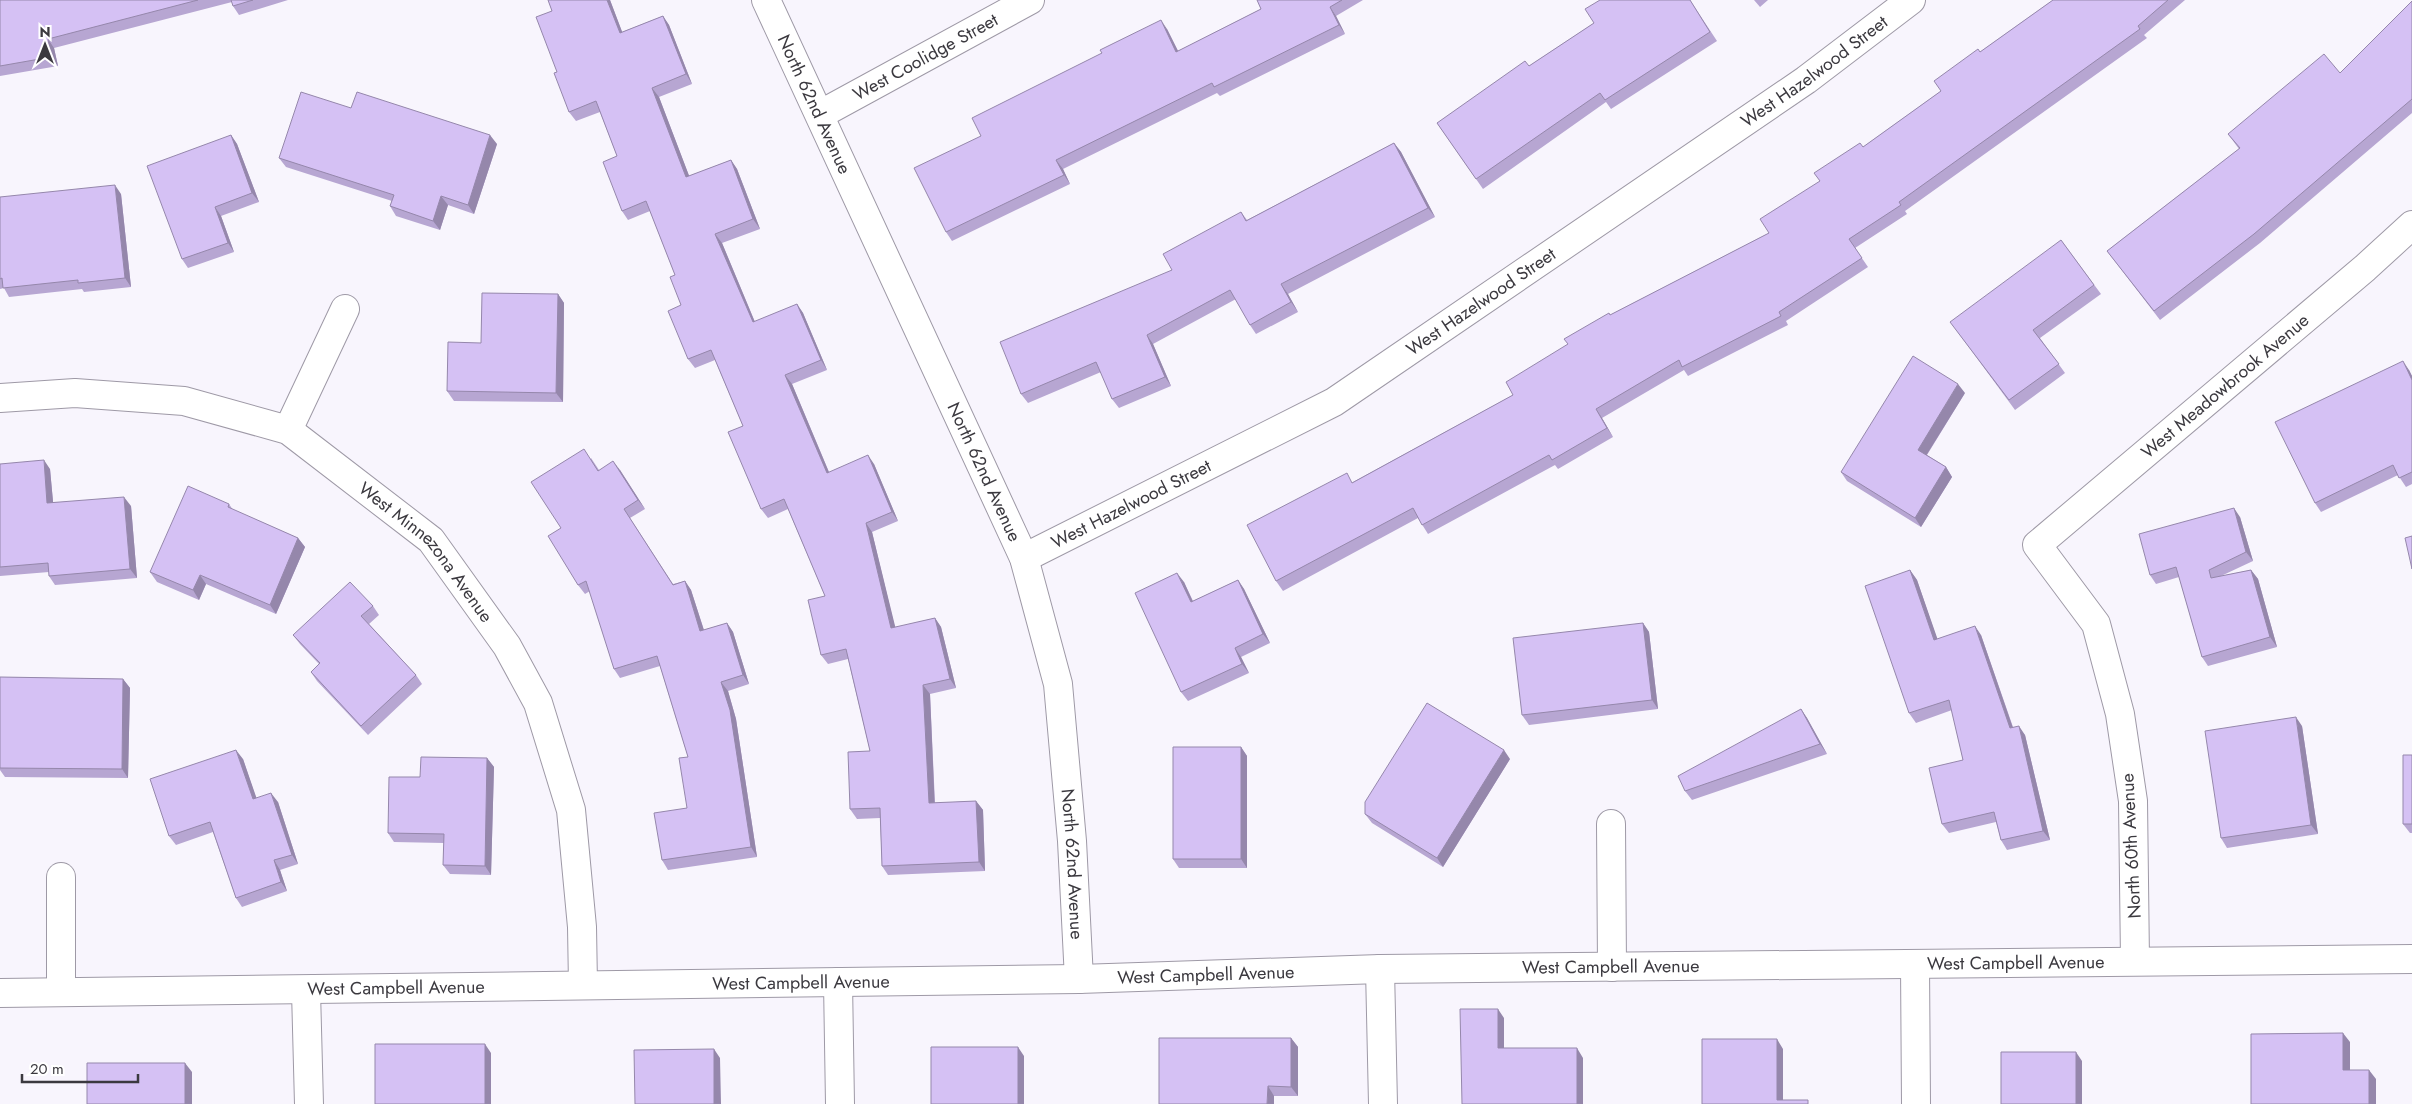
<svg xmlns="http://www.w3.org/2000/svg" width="2412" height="1104" viewBox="0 0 2412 1104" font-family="Jost,sans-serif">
  <rect width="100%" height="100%" fill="#f8f5fd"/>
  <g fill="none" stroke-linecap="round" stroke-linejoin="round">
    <defs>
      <g id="minor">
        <path id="s1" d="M 766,0 L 1024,558 L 1058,684 L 1072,841 L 1079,979"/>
        <path id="s2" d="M 821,114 L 1030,0"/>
        <path id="s3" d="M 0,398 L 75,393 L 184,401 L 288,430 L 431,540 L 507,646 L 538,703 L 571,810 L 582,927 L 583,985"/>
        <path d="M 288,430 L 345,309"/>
        <path id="s4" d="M 1024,558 L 1334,402 L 1806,80 L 1911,0"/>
        <path d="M 1611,824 L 1612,967"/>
        <path d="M 61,877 L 61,992"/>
        <path id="s5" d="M 2135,961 L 2133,801 L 2120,714 L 2096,624 L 2037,545 L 2365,268 L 2412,225"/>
        <path d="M 1915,964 L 1916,1104"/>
        <path d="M 1380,969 L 1383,1104"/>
        <path d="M 838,982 L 840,1104"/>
        <path d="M 306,991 L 309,1104"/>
        <path id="s6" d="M 0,993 L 1079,979 L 1380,969 L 2412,959"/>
      </g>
    </defs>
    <use href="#minor" stroke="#9e99a6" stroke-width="30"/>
    <use href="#minor" stroke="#fff" stroke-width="28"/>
  </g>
  <path fill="#b7a6d2" d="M 0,0 L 288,0 L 239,15 L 233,6 L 232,2 L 54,48 L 58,66 L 0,76 Z
    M 548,0 L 610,0 L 622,32 L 663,16 L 669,25 L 692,84 L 659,97 L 689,176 L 731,160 L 737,169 L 760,229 L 722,243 L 755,322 L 797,304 L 803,313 L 827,370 L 792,384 L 829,472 L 874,464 L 898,521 L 872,532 L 895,628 L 935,618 L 941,627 L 956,688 L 930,694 L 935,803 L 976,801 L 983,810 L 985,871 L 888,875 L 882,866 L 880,818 L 857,819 L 850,809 L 870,751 L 848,659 L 828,664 L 821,655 L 825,596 L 788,509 L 768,518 L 761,509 L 743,426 L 715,360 L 695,368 L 688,359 L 681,305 L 675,275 L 650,211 L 628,220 L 622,211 L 617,156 L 600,112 L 576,121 L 569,112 L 557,72 L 552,11 Z
    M 1257,0 L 1363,0 L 1336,16 L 1345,34 L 1220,96 L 1217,93 L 1063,169 L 1070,184 L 952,241 L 946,232 L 981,136 L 1102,53 L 1167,29 L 1178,51 L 1261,9 Z
    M 1600,0 L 1690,0 L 1717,41 L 1611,109 L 1606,102 L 1483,189 L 1437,123 L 1529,66 L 1594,23 Z
    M 1754,0 L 1768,0 L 1760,7 Z
    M 2053,0 L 2185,0 L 2144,35 L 2147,38 L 1905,211 L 1907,214 L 1855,248 L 1868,267 L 1786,321 L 1788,325 L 1688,376 L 1684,370 L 1602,418 L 1613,437 L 1558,469 L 1555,465 L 1428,534 L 1418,518 L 1283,591 L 1276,581 L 1353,482 L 1513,395 L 1568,344 L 1610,315 L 1769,233 L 1820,181 L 1863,147 L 1941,91 L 1980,52 Z
    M 2412,1 L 2412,113 L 2260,243 L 2160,320 L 2107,251 L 2239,149 L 2228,134 L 2340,73 Z
    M 351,108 L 497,144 L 474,214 L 448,205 L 440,230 L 396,216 L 390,206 L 392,201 L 286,167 L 279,158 Z
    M 231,135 L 237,144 L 259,202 L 221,216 L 234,252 L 188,268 L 182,259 Z
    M 1394,143 L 1401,152 L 1435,217 L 1288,294 L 1298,312 L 1256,334 L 1250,325 L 1236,299 L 1153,344 L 1171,386 L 1119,408 L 1112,399 L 1101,372 L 1028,403 L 1021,394 L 1172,270 L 1241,212 L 1247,220 Z
    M 121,194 L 131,287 L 84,292 L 82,289 L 9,297 L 4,288 L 0,289 L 0,197 Z
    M 2061,240 L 2101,294 L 2040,338 L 2065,373 L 2015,410 L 1957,331 Z
    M 558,294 L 564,303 L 563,402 L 454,401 L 447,391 L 481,343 Z
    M 2409,370 L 2412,376 L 2412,484 L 2406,487 L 2398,475 L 2321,512 L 2315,503 Z
    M 1965,393 L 1927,455 L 1946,467 L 1952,477 L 1921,527 L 1847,481 L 1841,472 Z
    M 591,458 L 599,470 L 620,470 L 645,509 L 630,518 L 673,584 L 685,581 L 691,590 L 704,630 L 727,623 L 733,632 L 749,684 L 728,691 L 736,719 L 757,857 L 668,870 L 662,860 L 687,808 L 688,757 L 660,666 L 620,678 L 614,669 L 590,591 L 585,594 L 578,585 L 561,528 Z
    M 0,464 L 50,469 L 53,502 L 131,506 L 137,578 L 55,585 L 49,576 L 49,572 L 0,576 Z
    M 229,504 L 233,510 L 298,538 L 305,547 L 276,614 L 206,584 L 199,600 L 157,582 L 150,572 Z
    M 2240,517 L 2253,561 L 2221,576 L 2251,570 L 2258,579 L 2277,647 L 2208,666 L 2202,657 L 2179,577 L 2156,584 L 2150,575 Z
    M 1910,570 L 1917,580 L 1937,639 L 1981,635 L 2013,727 L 2025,735 L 2050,840 L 2007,850 L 2001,840 L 1996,822 L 1949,833 L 1942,824 L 1963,760 L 1952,710 L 1916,723 L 1909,713 Z
    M 1238,580 L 1244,589 L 1270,643 L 1241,657 L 1249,673 L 1188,701 L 1181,692 L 1184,582 L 1193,601 Z
    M 373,606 L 379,615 L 369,624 L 416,675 L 422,684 L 368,735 L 317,681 L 311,672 L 319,664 L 300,644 L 293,635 Z
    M 1643,623 L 1649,632 L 1658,709 L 1529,725 L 1522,715 Z
    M 0,677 L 123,679 L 130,688 L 128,778 L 5,777 L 0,770 Z
    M 1801,709 L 1807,718 L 1827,754 L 1692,800 L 1685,791 Z
    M 2302,726 L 2318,834 L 2227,848 L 2221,838 Z
    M 1241,747 L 1247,756 L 1247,868 L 1179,868 L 1173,859 Z
    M 2412,755 L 2412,833 L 2410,833 L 2403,824 Z
    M 487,758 L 494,767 L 491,875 L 450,874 L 443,865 L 444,843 L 394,842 L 388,833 L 420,777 Z
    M 243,759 L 256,798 L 278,802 L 298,864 L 280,870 L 287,891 L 242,907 L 236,898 L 213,832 L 176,845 L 169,836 Z
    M 1510,759 L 1443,867 L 1372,823 L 1365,814 Z
    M 1291,1038 L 1298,1047 L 1298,1096 L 1274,1096 L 1159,1104 Z"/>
  <path fill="#9587ab" d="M 607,0 L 610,0 L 626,42 L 620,33 Z
    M 1330,7 L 1336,16 L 1345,34 L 1339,25 Z
    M 663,16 L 669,25 L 692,84 L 686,74 Z
    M 1161,20 L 1167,29 L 1183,61 L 1176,52 Z
    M 48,39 L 54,48 L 58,66 L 51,57 Z
    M 652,88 L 659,97 L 693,186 L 686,177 Z
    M 231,135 L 237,144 L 259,202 L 252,193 Z
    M 490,135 L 497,144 L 474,214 L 468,205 Z
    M 1394,143 L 1401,152 L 1435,217 L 1428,208 Z
    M 731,160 L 737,169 L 760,229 L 753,219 Z
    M 1056,160 L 1063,169 L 1070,184 L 1064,175 Z
    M 115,185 L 121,194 L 131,287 L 125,278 Z
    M 441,196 L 448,205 L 440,230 L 433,221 Z
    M 215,207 L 221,216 L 234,252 L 228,243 Z
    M 715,234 L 722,243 L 759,332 L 753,322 Z
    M 1281,284 L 1288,294 L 1298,312 L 1291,302 Z
    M 558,294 L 564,303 L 563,402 L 556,393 Z
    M 797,304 L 803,313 L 827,370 L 821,360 Z
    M 1147,335 L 1153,344 L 1171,386 L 1165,377 Z
    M 2403,361 L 2409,370 L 2412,376 L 2412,380 Z
    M 785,375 L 792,384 L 833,482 L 827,473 Z
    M 1958,384 L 1965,393 L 1924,459 L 1918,450 Z
    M 1596,409 L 1602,418 L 1613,437 L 1607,428 Z
    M 868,455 L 874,464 L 898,521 L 892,512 Z
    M 44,460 L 50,469 L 54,512 L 47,503 Z
    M 613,461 L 620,470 L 645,509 L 638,500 Z
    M 1946,467 L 1952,477 L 1921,527 L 1915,518 Z
    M 124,497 L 131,506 L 137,578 L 130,569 Z
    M 2234,508 L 2240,517 L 2253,561 L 2246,552 Z
    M 866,523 L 872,532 L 898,638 L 891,628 Z
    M 298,538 L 305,547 L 276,614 L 270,605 Z
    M 1910,570 L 1917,580 L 1941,649 L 1934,640 Z
    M 2251,570 L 2258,579 L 2277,647 L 2270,637 Z
    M 1177,573 L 1184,582 L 1197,611 L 1191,602 Z
    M 200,575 L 206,584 L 199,600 L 193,590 Z
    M 1238,580 L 1244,589 L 1270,643 L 1263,634 Z
    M 685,581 L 691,590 L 707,640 L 700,631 Z
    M 935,618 L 941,627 L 956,688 L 950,679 Z
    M 727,623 L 733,632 L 749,684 L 743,675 Z
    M 1643,623 L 1649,632 L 1658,709 L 1652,700 Z
    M 1975,626 L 1981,635 L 2016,737 L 2010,728 Z
    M 1235,648 L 1241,657 L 1249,673 L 1242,664 Z
    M 123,679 L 130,688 L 128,778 L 122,769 Z
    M 721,682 L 728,691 L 736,719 L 757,857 L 751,847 Z
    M 923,685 L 930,694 L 935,812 L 929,803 Z
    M 1801,709 L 1807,718 L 1827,754 L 1820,744 Z
    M 2296,717 L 2302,726 L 2318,834 L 2311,825 Z
    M 2019,726 L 2025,735 L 2050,840 L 2043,831 Z
    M 1241,747 L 1247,756 L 1247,868 L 1241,859 Z
    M 236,750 L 243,759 L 260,808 L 253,799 Z
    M 1504,750 L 1510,759 L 1443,867 L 1437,858 Z
    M 487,758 L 494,767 L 491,875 L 485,866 Z
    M 271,793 L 278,802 L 298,864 L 292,855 Z
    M 976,801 L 983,810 L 985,871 L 979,862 Z
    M 274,860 L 280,870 L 287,891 L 281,882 Z
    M 1498,1009 L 1504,1018 L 1504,1058 L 1498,1048 Z
    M 2343,1033 L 2350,1042 L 2350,1079 L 2343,1070 Z
    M 1291,1038 L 1298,1047 L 1298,1096 L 1291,1087 Z
    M 1777,1039 L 1783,1049 L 1783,1104 L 1777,1100 Z
    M 485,1044 L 491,1053 L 491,1104 L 485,1104 Z
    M 1018,1047 L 1024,1056 L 1024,1104 L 1018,1104 Z
    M 1577,1048 L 1583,1058 L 1583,1104 L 1577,1104 Z
    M 714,1049 L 720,1058 L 721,1104 L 714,1104 Z
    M 2076,1052 L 2082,1061 L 2082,1104 L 2076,1104 Z
    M 185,1063 L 192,1072 L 192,1104 L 185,1104 Z
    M 2369,1070 L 2376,1079 L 2376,1104 L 2369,1104 Z
    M 1268,1086 L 1274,1096 L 1274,1104 L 1267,1104 Z"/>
  <path fill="#d5c1f4" stroke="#9587ab" d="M 0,0 L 198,0 L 48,39 L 51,57 L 0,66 Z
    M 231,0 L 253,0 L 233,6 Z
    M 548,0 L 607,0 L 620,33 L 663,16 L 686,74 L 652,88 L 686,177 L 731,160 L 753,219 L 715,234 L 753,322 L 797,304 L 821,360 L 785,375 L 827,473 L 868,455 L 892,512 L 866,523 L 891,628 L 935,618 L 950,679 L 923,685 L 929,803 L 976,801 L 979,862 L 882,866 L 880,808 L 850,809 L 848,752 L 870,751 L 846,649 L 821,655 L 808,600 L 825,596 L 784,499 L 761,509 L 728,432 L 743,426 L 711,350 L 688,359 L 668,311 L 681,305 L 670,277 L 675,275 L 646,201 L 622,211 L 603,162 L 617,156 L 596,101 L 569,112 L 554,73 L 557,72 L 536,17 L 552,11 Z
    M 1257,0 L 1342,0 L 1330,7 L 1339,25 L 1214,87 L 1212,83 L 1056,160 L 1064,175 L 946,232 L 914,168 L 981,136 L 972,118 L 1102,53 L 1100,50 L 1161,20 L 1176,52 L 1261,9 Z
    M 1600,0 L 1690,0 L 1710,32 L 1605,100 L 1600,93 L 1476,179 L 1437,123 L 1525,61 L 1529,66 L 1594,23 L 1585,9 Z
    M 2053,0 L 2168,0 L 2138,26 L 2140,29 L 1899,202 L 1901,205 L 1849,239 L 1862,258 L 1779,312 L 1781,316 L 1682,367 L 1679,360 L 1596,409 L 1607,428 L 1552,460 L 1549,455 L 1422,525 L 1413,508 L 1276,581 L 1247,525 L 1347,473 L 1352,483 L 1513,395 L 1506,382 L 1568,344 L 1564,339 L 1609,313 L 1610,315 L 1769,233 L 1760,219 L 1820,181 L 1814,173 L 1860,143 L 1863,147 L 1941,91 L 1934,81 L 1978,49 L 1980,52 Z
    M 2412,1 L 2412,99 L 2254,234 L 2154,311 L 2107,251 L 2240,148 L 2228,134 L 2324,54 L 2340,73 Z
    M 301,92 L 351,108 L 357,92 L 490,135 L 468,205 L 441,196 L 433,221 L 390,206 L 394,195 L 279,158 Z
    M 231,135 L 252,193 L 215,207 L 228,243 L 182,259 L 147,166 Z
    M 1394,143 L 1428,208 L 1281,284 L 1291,302 L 1250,325 L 1230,290 L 1147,335 L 1165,377 L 1112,399 L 1096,362 L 1021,394 L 1000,342 L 1172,270 L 1163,254 L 1241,212 L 1246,221 Z
    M 115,185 L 125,278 L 78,283 L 78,280 L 3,288 L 2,278 L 0,279 L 0,197 Z
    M 2061,240 L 2094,285 L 2033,330 L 2059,364 L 2009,400 L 1950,322 Z
    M 482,293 L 558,294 L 556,393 L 447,391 L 448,342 L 481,343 Z
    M 1913,356 L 1958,384 L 1918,450 L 1946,467 L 1915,518 L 1841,472 Z
    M 2403,361 L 2412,380 L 2412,472 L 2399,478 L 2393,465 L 2315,503 L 2275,422 Z
    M 584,449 L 598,471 L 613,461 L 638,500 L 624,509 L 673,585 L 685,581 L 700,631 L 727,623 L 743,675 L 721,682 L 730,710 L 751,847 L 662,860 L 654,813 L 687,808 L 679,758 L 688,757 L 657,656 L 614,669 L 586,581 L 578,585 L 548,536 L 561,528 L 531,482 Z
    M 44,460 L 47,503 L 124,497 L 130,569 L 49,576 L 48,563 L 0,567 L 0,464 Z
    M 188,486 L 229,504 L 228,507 L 298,538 L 270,605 L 200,575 L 193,590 L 150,572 Z
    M 2234,508 L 2246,552 L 2209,570 L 2211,578 L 2251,570 L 2270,637 L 2202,657 L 2176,567 L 2150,575 L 2139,534 Z
    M 2412,536 L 2412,569 L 2405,538 Z
    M 1910,570 L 1934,640 L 1975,626 L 2010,728 L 2019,726 L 2043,831 L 2001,840 L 1994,812 L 1942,824 L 1929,768 L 1963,760 L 1949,700 L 1909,713 L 1865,586 Z
    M 1177,573 L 1191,602 L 1238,580 L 1263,634 L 1235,648 L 1242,664 L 1181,692 L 1135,593 Z
    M 350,582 L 373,606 L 361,616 L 416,675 L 361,726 L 311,672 L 320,663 L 293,635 Z
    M 1643,623 L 1652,700 L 1522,715 L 1513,638 Z
    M 0,677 L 123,679 L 122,769 L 0,768 Z
    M 1427,703 L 1504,750 L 1437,858 L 1365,814 L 1365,802 Z
    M 1801,709 L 1820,744 L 1685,791 L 1678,776 Z
    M 2296,717 L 2311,825 L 2221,838 L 2205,731 Z
    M 1173,747 L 1241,747 L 1241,859 L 1173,859 Z
    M 236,750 L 253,799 L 271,793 L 292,855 L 274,860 L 281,882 L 236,898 L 210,822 L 169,836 L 150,779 Z
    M 2403,755 L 2412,755 L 2412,824 L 2403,824 Z
    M 421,757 L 487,758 L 485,866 L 443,865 L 444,834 L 388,833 L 389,777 L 420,777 Z
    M 1460,1009 L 1498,1009 L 1498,1048 L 1577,1048 L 1577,1104 L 1462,1104 Z
    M 2343,1033 L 2343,1070 L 2369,1070 L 2369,1104 L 2251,1104 L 2251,1034 Z
    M 1159,1038 L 1291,1038 L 1291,1087 L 1268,1086 L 1267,1104 L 1159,1104 Z
    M 1702,1039 L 1777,1039 L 1777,1100 L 1808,1100 L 1808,1104 L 1702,1104 Z
    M 375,1044 L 485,1044 L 485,1104 L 375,1104 Z
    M 931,1047 L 1018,1047 L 1018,1104 L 931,1104 Z
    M 714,1049 L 714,1104 L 635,1104 L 634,1050 Z
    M 2001,1052 L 2076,1052 L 2076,1104 L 2001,1104 Z
    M 87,1063 L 185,1063 L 185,1104 L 87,1104 Z"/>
  <g text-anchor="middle" stroke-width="5" stroke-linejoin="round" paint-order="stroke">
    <g font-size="18" fill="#3b393f" stroke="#fff">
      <text dy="6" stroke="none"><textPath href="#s2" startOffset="119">West Coolidge Street</textPath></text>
      <text dy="6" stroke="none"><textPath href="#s4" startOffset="930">West Hazelwood Street</textPath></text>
      <text dy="6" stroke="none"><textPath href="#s1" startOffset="115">North 62nd Avenue</textPath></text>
      <text dy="6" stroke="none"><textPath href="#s4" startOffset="525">West Hazelwood Street</textPath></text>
      <text dy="6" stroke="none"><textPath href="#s5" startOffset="686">West Meadowbrook Avenue</textPath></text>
      <text dy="6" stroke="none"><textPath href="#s1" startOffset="520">North 62nd Avenue</textPath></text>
      <text dy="6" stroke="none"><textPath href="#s4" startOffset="120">West Hazelwood Street</textPath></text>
      <text dy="6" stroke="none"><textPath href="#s3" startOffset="478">West Minnezona Avenue</textPath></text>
      <text transform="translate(2131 846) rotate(-93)" y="6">North 60th Avenue</text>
      <text dy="6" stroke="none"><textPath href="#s1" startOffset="926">North 62nd Avenue</textPath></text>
      <text dy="6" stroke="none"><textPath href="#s6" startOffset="2016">West Campbell Avenue</textPath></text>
      <text dy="6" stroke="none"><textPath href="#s6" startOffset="1611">West Campbell Avenue</textPath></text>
      <text dy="6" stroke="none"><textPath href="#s6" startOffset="1206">West Campbell Avenue</textPath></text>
      <text dy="6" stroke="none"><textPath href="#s6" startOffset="801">West Campbell Avenue</textPath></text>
      <text dy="6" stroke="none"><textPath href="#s6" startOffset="396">West Campbell Avenue</textPath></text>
    </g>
  </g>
  <g transform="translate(45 45)" stroke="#ffffff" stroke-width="4" paint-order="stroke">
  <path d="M0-4L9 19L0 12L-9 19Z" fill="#3b393f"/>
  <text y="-8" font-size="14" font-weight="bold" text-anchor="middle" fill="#3b393f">N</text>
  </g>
  <path d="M22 1074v8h116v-8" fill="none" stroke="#3b393f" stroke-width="2.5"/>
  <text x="30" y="1074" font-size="15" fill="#3b393f" stroke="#ffffff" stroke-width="4" paint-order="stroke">20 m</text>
</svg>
